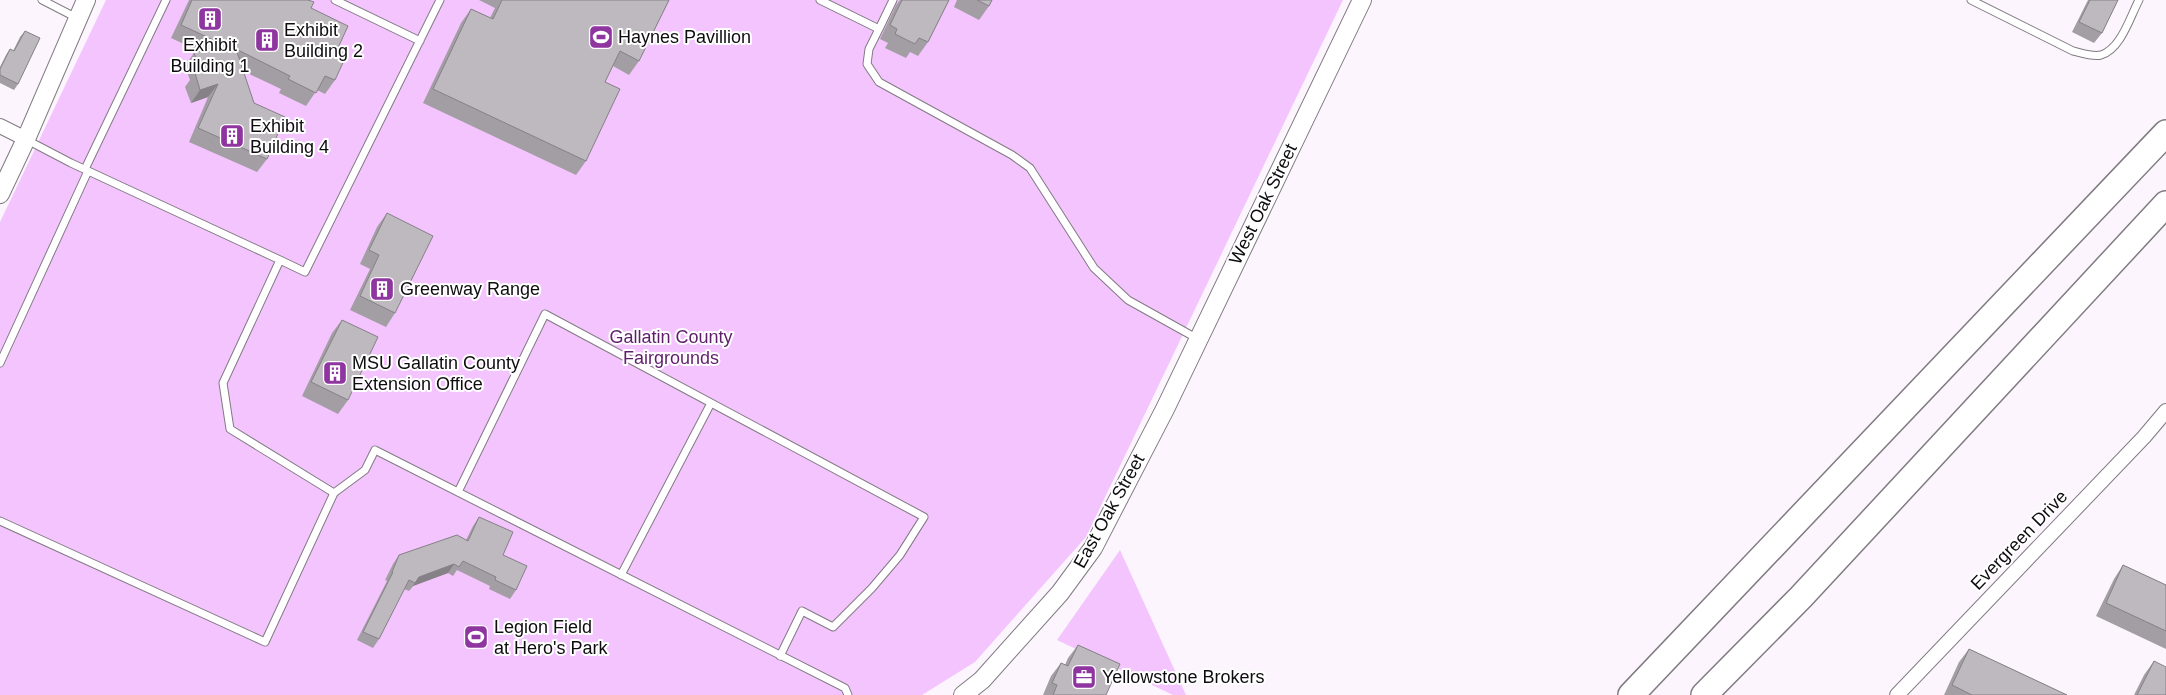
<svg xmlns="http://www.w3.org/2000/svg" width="2166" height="695" viewBox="0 0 2166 695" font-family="Arial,sans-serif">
  <rect width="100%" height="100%" fill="#fcf5fd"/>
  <path fill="#f4c4fe" d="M 106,0 L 1343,0 L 1086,537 L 975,662 L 922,695 L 0,695 L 0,222 Z
    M 1120,550 L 1186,695 L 1173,695 L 1057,640 Z"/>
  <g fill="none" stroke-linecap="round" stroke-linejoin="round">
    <defs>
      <path id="service" d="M 42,0 L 77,18
        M 335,0 L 420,41
        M 820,0 L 879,29 L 893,0
        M 1971,0 L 2073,51 C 2082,53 2092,57 2101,55 C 2121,49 2130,17 2139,0
        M 879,29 L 869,49 L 867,64 L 879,82 L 1012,155 L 1030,168 L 1094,268 L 1128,300 L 1198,339
        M 27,140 L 71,163 L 280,260 L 223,383 L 230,429 L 334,493 L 365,470 L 375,450 L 845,688 L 848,695
        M 85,169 L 166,0
        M 280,260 L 305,272 L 440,0
        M 0,363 L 88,171
        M 458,492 L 545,314 L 924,517 L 900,555 L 872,588 L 833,627 L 802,611 L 780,656
        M 0,521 L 265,642 L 334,493
        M 621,575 L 711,403"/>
      <path id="minor" d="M 0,126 L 26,139
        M 1897,695 L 2144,437 L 2166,411"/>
      <path id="tertiary" d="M 0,194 L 26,139 L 86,0
        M 963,695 L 982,680 L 1060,593 L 1093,548 L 1165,409 L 1362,0"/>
      <path id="motorway" d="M 1631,695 L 2166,133
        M 1704,695 L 1801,597 L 2166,204"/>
    </defs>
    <use href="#service" stroke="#817b82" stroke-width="9"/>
    <use href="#minor" stroke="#817b82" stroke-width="16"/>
    <use href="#tertiary" stroke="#817b82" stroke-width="20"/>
    <use href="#motorway" stroke="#817b82" stroke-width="28"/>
    <use href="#service" stroke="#fff" stroke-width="7"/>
    <use href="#minor" stroke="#fff" stroke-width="14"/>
    <use href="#tertiary" stroke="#fff" stroke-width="18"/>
    <use href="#motorway" stroke="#fff" stroke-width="25"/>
  </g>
  <path fill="#a39ea4" d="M 189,0 L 308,0 L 311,8 L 337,50 L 335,80 L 325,94 L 317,90 L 306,106 L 279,93 L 281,89 L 243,71 L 267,159 L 257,172 L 189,142 L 208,97 L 191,103 L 185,87 L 190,80 L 185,66 L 194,53 L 199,51 L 171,38 Z
    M 479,0 L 669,0 L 639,61 L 629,75 L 613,66 L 605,82 L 586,161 L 576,175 L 423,103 L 461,23 L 471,9 L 490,18 L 495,8 Z
    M 900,0 L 949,0 L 928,42 L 918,56 L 910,52 L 906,58 L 885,48 L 888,43 L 880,39 L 896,5 Z
    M 957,0 L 992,0 L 989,6 L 979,20 L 954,7 Z
    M 2088,0 L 2118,0 L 2102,33 L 2094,43 L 2072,32 Z
    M 25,31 L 18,84 L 14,90 L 0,83 L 0,67 L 6,55 L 10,49 L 13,51 L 20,37 Z
    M 387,213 L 395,313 L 386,327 L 350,310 L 370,269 L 360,264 L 377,227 Z
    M 342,320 L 348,400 L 338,414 L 302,396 L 332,333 Z
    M 479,517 L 503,555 L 516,590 L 510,599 L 489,589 L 490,586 L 457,570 L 453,576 L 448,573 L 413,586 L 409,591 L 404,589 L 379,639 L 373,648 L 357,640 L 387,581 L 385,580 L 393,564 L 399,555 L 466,540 L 473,526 Z
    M 2123,565 L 2166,585 L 2166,649 L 2096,616 L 2114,579 Z
    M 1078,645 L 1106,695 L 1043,695 L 1051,676 L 1061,663 L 1065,665 L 1068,658 Z
    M 1969,649 L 2067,695 L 1944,695 L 1959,662 Z
    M 2154,661 L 2166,695 L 2134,695 L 2144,675 Z"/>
  <path fill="#858186" d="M 218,84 L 208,97 L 191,103 L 200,90 Z
    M 454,564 L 448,573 L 413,586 L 409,591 L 419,577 Z"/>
  <path fill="#beb8bf" stroke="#858186" d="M 192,0 L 308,0 L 314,2 L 311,8 L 348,26 L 337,50 L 347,54 L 335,80 L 325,76 L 316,93 L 288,79 L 290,76 L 236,49 L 254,103 L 285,117 L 267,159 L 198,128 L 218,84 L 200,90 L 195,73 L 201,71 L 194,53 L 222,44 L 181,25 Z
    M 502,0 L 669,0 L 639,61 L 620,51 L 605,82 L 620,89 L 586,161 L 433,89 L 471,9 L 493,19 Z
    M 902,0 L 949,0 L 928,42 L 919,38 L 915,44 L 895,34 L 897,29 L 890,25 Z
    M 977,0 L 992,0 L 989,6 Z
    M 2090,0 L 2118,0 L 2102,33 L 2079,22 Z
    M 25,31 L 40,38 L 18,84 L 0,75 L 0,69 L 10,49 L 14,51 Z
    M 387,213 L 433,236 L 395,313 L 360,296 L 379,255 L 369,250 Z
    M 342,320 L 378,337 L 348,400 L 311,382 Z
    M 479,517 L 513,532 L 503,555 L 527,566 L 516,590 L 495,580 L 496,577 L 463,561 L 459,567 L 454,564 L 419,577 L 415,583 L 409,580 L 379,639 L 363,632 L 393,572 L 392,572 L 399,555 L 457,535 L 468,541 Z
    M 2123,565 L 2166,585 L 2166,631 L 2106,603 Z
    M 1078,645 L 1120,664 L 1106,695 L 1053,695 L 1057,685 L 1052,683 L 1061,663 L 1068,666 Z
    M 1969,649 L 2067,695 L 1972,695 L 1952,685 Z
    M 2154,661 L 2166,667 L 2166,695 L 2137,695 Z"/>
  <defs>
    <symbol id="building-square" viewBox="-11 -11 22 22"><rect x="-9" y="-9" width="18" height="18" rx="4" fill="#8f35a0" stroke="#fff"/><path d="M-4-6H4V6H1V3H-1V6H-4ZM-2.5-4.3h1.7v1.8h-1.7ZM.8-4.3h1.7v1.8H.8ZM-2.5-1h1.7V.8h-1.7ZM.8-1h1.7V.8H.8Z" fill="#fff"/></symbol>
    <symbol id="stadium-square" viewBox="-11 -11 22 22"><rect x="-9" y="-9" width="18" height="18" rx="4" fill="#8f35a0" stroke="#fff"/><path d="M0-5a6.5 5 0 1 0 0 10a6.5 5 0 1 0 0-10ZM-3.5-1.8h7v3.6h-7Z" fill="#fff"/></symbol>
    <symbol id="office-square" viewBox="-11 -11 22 22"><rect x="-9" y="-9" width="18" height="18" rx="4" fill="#8f35a0" stroke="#fff"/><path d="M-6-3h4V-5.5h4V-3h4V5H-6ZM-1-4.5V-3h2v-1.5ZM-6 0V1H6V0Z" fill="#fff"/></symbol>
  </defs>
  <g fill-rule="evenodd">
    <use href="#building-square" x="196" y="5" width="28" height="28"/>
    <use href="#stadium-square" x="587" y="23" width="28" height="28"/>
    <use href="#building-square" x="253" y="26" width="28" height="28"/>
    <use href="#building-square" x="218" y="122" width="28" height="28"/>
    <use href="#building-square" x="368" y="275" width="28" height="28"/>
    <use href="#building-square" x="321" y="359" width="28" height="28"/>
    <use href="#stadium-square" x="462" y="623" width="28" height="28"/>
    <use href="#office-square" x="1070" y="663" width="28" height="28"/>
  </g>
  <g text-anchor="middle" stroke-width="4" stroke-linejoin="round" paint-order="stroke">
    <g font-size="18" fill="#0e0c0f" stroke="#fff" text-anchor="start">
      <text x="284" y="36">Exhibit<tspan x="284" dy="21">Building 2</tspan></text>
      <text x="618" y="43">Haynes Pavillion</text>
      <text x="210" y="51" text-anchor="middle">Exhibit<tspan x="210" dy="21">Building 1</tspan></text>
      <text x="250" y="132">Exhibit<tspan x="250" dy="21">Building 4</tspan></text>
      <text x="400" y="295">Greenway Range</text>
      <text x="352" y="369">MSU Gallatin County<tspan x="352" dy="21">Extension Office</tspan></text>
      <text x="494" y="633">Legion Field<tspan x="494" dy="21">at Hero's Park</tspan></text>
      <text x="1102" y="683">Yellowstone Brokers</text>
    </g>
    <g font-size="18" fill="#0e0c0f" stroke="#fff">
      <text transform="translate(1263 204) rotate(-64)" y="6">West Oak Street</text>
      <text transform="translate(1109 511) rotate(-61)" y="6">East Oak Street</text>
      <text transform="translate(2019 540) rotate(-46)" y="6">Evergreen Drive</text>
    </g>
    <g font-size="18" fill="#5e1e6a" stroke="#fff">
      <text x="671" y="343">Gallatin County<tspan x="671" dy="21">Fairgrounds</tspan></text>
    </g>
  </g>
</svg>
